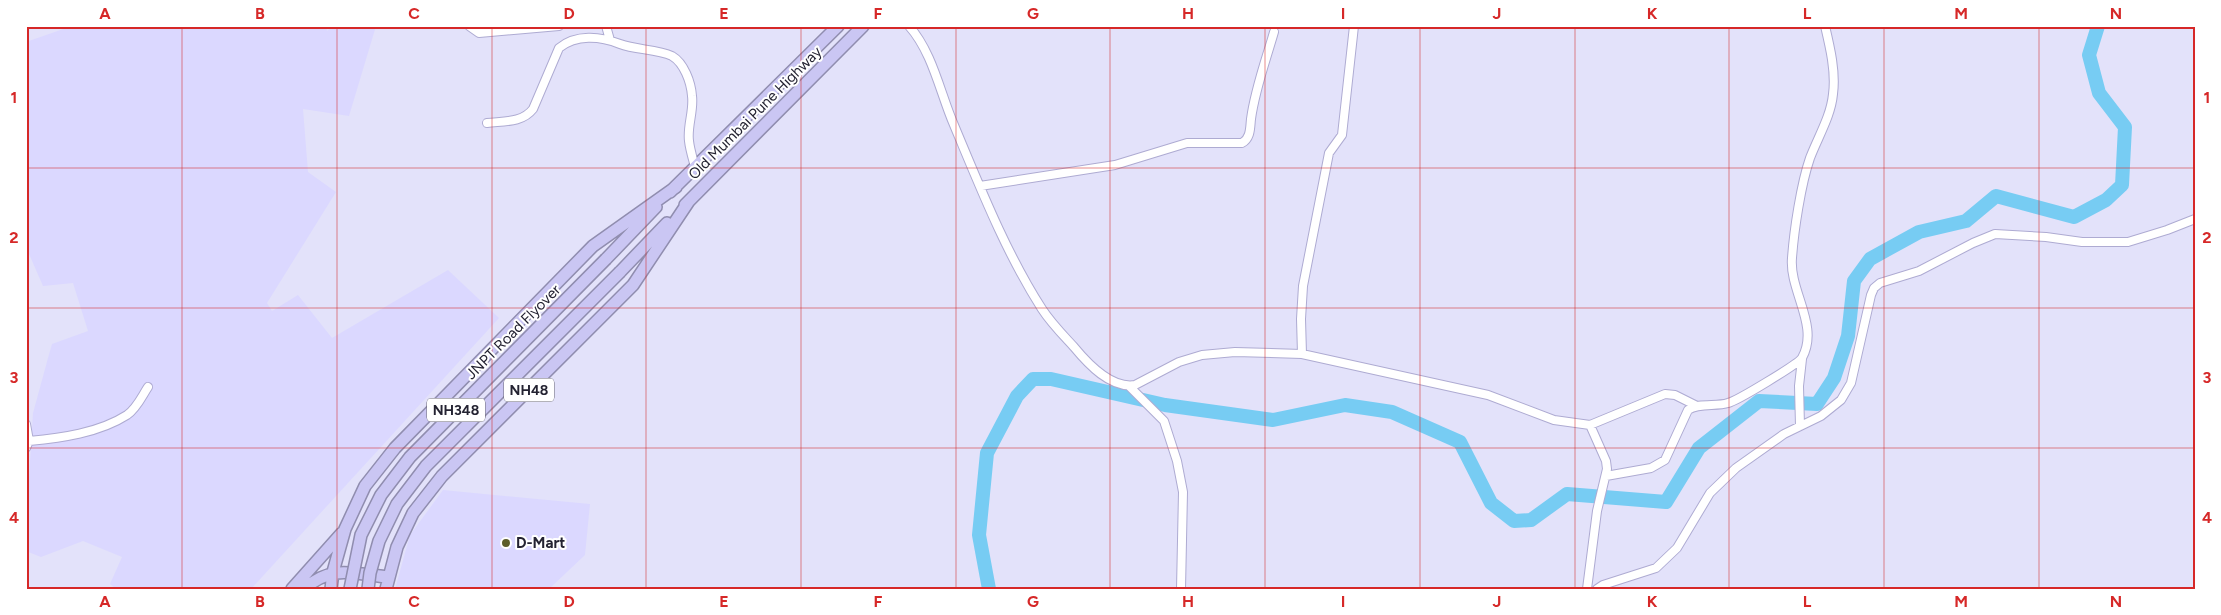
<svg xmlns="http://www.w3.org/2000/svg" width="2221" height="615" viewBox="0 0 2221 615" font-family="Figtree,sans-serif">
  <rect width="100%" height="100%" fill="#e3e2fa"/>
  <path fill="#dbd8ff" d="M 72,26 L 326,26 L 327,31 L 333,26 L 376,26 L 349,116 L 303,109 L 308,172 L 336,192 L 267,303 L 272,311 L 298,295 L 332,338 L 448,270 L 499,318 L 251,589 L 116,589 L 110,584 L 122,557 L 83,541 L 41,557 L 26,551 L 26,482 L 29,478 L 33,413 L 48,358 L 52,344 L 88,331 L 73,283 L 43,286 L 26,247 L 26,42 Z
    M 443,490 L 590,504 L 585,555 L 549,589 L 467,589 L 465,587 L 395,589 L 410,535 Z"/>
  <g fill="none" stroke-linecap="round" stroke-linejoin="round">
    <path stroke="#77ccf3" stroke-width="14" d="M 989,589 L 979,535 L 987,453 L 1017,396 L 1033,379 L 1051,379 L 1165,405 L 1273,420 L 1345,405 L 1392,412 L 1460,442 L 1491,503 L 1514,521 L 1531,520 L 1567,494 L 1666,502 L 1699,448 L 1759,401 L 1817,404 L 1834,378 L 1848,336 L 1854,281 L 1870,259 L 1919,232 L 1966,221 L 1996,196 L 2074,217 L 2106,200 L 2122,185 L 2125,127 L 2099,93 L 2089,55 L 2098,26"/>
    <defs>
      <path id="minor" d="M 469,26 L 479,33 L 559,26
        M 606,26 L 610,40
        M 909,26 C 933,53 940,93 954,125 C 980,187 1006,253 1042,309 C 1051,323 1063,335 1074,347 C 1088,364 1111,389 1135,385 L 1179,362 L 1202,355 L 1235,352 L 1302,354 L 1488,395 L 1554,420 L 1590,425 L 1606,461 L 1607,469 L 1597,511 L 1587,589
        M 487,123 C 504,121 522,123 533,109 L 559,48 C 576,34 600,36 620,44 C 636,50 657,49 672,56 C 684,63 691,82 692,96 C 694,111 687,126 689,141 C 690,150 693,159 695,167
        M 980,186 L 1115,165 L 1187,143 L 1242,143 C 1251,138 1250,127 1251,119 C 1255,89 1266,60 1274,32
        M 1302,354 L 1301,319 L 1303,286 L 1329,153 L 1342,135 L 1354,26
        M 1129,386 L 1164,421 L 1177,461 L 1183,492 L 1181,589
        M 26,424 L 29,441
        M 1590,425 L 1665,394 L 1675,395 L 1697,406
        M 1800,426 L 1799,386 L 1802,359
        M 26,448 L 29,441 C 61,438 99,433 127,415 C 137,408 142,396 148,387
        M 1606,476 L 1651,468 L 1665,460 L 1688,410 C 1699,402 1716,407 1728,403 C 1737,401 1798,364 1802,358 C 1820,326 1789,291 1792,258 C 1794,230 1801,184 1810,158 C 1818,137 1831,116 1833,94 C 1836,72 1830,47 1825,26
        M 1597,589 L 1603,585 L 1656,568 L 1677,548 L 1710,493 L 1736,468 L 1784,434 L 1821,416 L 1841,400 L 1851,383 L 1871,295 L 1874,288 L 1880,283 L 1919,271 L 1973,243 L 1995,234 L 2046,237 L 2082,242 L 2128,242 L 2167,230 L 2195,219"/>
      <path id="highway" d="M 670,192 L 838,26
        M 685,205 L 863,26
        M 606,259 L 656,207
        M 620,272 L 667,223
        M 292,589 L 342,533
        M 304,589 C 332,564 354,574 388,577
        M 331,589 L 333,572 L 345,529 L 365,486 L 395,448 L 593,246 L 676,187
        M 386,589 L 397,547 L 413,513 L 442,476 L 633,285 L 689,201"/>
    </defs>
    <use href="#minor" stroke="#aeabd2" stroke-width="10"/>
    <use href="#highway" stroke="#908daf" stroke-width="14"/>
    <use href="#minor" stroke="#fff" stroke-width="8"/>
    <use href="#highway" stroke="#cac6f3" stroke-width="11"/>
    <defs>
      <path id="highway-bridge" d="M 350,589 L 361,535 L 381,495 L 410,457 L 606,259
        M 368,589 L 370,573 L 379,541 L 397,504 L 426,466 L 620,272"/>
    </defs>
    <use href="#highway-bridge" stroke="#908daf" stroke-width="14" stroke-linecap="butt"/>
    <use href="#highway-bridge" stroke="#cac6f3" stroke-width="11"/>
  </g>
  <path fill="none" stroke="#d62828" stroke-width="1" stroke-opacity="0.55" d="M 182,26 L 182,589M 337,26 L 337,589M 492,26 L 492,589M 646,26 L 646,589M 801,26 L 801,589M 956,26 L 956,589M 1110,26 L 1110,589M 1265,26 L 1265,589M 1420,26 L 1420,589M 1575,26 L 1575,589M 1729,26 L 1729,589M 1884,26 L 1884,589M 2039,26 L 2039,589M 26,168 L 2195,168M 26,308 L 2195,308M 26,448 L 2195,448"/>
  <circle fill="#5c5d2a" stroke="#fff" stroke-width="2" cx="506" cy="543" r="5"/>
  <g text-anchor="middle" stroke-width="4" stroke-linejoin="round" paint-order="stroke">
    <g fill="#fff" stroke="#666570" stroke-width="1">
      <rect x="504" y="378.5" width="50" height="23" rx="4"/>
      <rect x="427" y="398.5" width="58" height="23" rx="4"/>
    </g>
    <g font-size="14" font-weight="bold" fill="#242332">
      <text x="529" y="395">NH48</text>
      <text x="456" y="415">NH348</text>
    </g>
    <g font-size="15" fill="#242332" stroke="#fff">
      <text transform="translate(755 113) rotate(-45)" y="5">Old Mumbai Pune Highway</text>
      <text transform="translate(513 332) rotate(-45)" y="5">JNPT Road Flyover</text>
    </g>
    <g font-size="15" font-weight="bold" fill="#242332" stroke="#fff" text-anchor="start">
      <text x="516" y="548">D-Mart</text>
    </g>
  </g>
  <rect width="2221" height="615" fill="none" stroke="#ffffff" stroke-width="55"/>
  <rect x="28" y="28" width="2166" height="560" fill="none" stroke="#d62828" stroke-width="2"/>
  <g font-size="16" text-anchor="middle" font-weight="bold" fill="#d62828">
    <text x="105" y="19">A</text>
    <text x="260" y="19">B</text>
    <text x="414" y="19">C</text>
    <text x="569" y="19">D</text>
    <text x="724" y="19">E</text>
    <text x="878" y="19">F</text>
    <text x="1033" y="19">G</text>
    <text x="1188" y="19">H</text>
    <text x="1343" y="19">I</text>
    <text x="1497" y="19">J</text>
    <text x="1652" y="19">K</text>
    <text x="1807" y="19">L</text>
    <text x="1961" y="19">M</text>
    <text x="2116" y="19">N</text>
    <text x="14" y="103">1</text>
    <text x="2207" y="103">1</text>
    <text x="14" y="243">2</text>
    <text x="2207" y="243">2</text>
    <text x="14" y="383">3</text>
    <text x="2207" y="383">3</text>
    <text x="14" y="523">4</text>
    <text x="2207" y="523">4</text>
    <text x="105" y="607">A</text>
    <text x="260" y="607">B</text>
    <text x="414" y="607">C</text>
    <text x="569" y="607">D</text>
    <text x="724" y="607">E</text>
    <text x="878" y="607">F</text>
    <text x="1033" y="607">G</text>
    <text x="1188" y="607">H</text>
    <text x="1343" y="607">I</text>
    <text x="1497" y="607">J</text>
    <text x="1652" y="607">K</text>
    <text x="1807" y="607">L</text>
    <text x="1961" y="607">M</text>
    <text x="2116" y="607">N</text>
  </g>
</svg>
